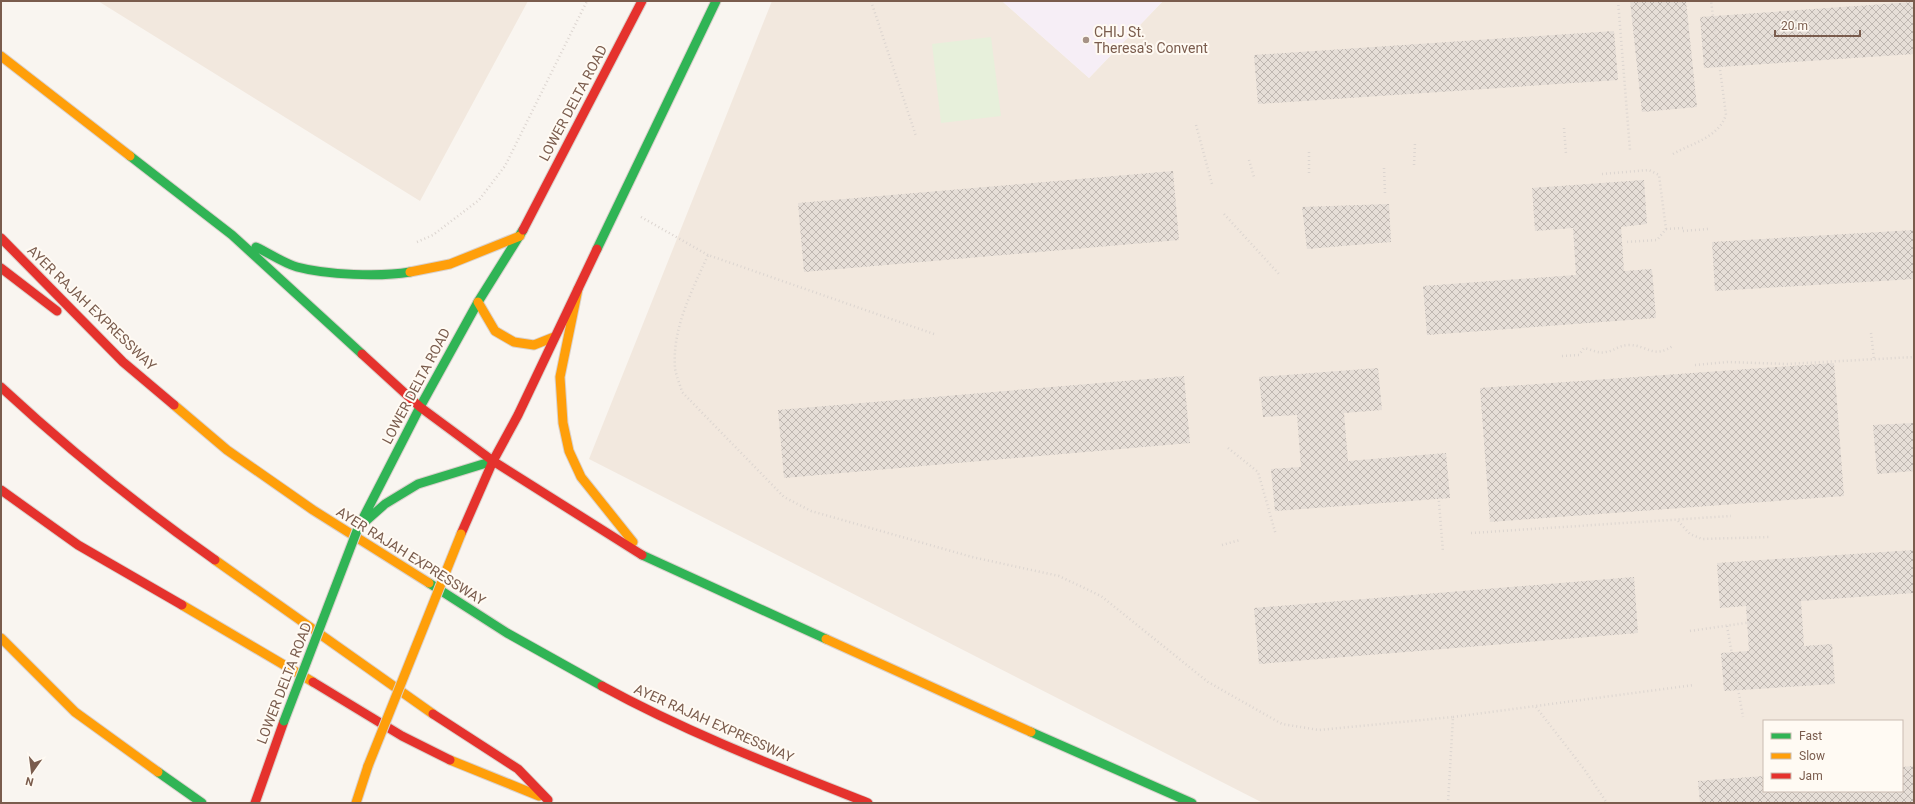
<svg xmlns="http://www.w3.org/2000/svg" width="1915" height="804" viewBox="0 0 1915 804" font-family="Roboto,sans-serif">
  <defs>
    <pattern id="building-cross-hatch" width="8" height="8" patternUnits="userSpaceOnUse"><rect width="8" height="8" fill="#e6ded7"/><path d="M0 0l8 8M0 8l8-8" fill="none" stroke="#bfb7b1"/></pattern>
  </defs>
  <rect width="100%" height="100%" fill="#f9f5f0"/>
  <path fill="#f2e8de" fill-rule="evenodd" d="M 98,1 L 528,1 L 420,201 Z
    M 772,1 L 1002,1 L 1089,78 L 1163,1 L 1914,1 L 1914,803 L 1263,803 L 589,459 ZM 1764,721 L 1902,721 L 1902,791 L 1764,791 Z"/>
  <path fill="#f6eef6" d="M 1002,1 L 1163,1 L 1089,78 Z"/>
  <path fill="#e7f0db" d="M 991,37 L 1001,116 L 941,123 L 932,44 Z"/>
  <path fill="url(#building-cross-hatch)" d="M 1630,1 L 1686,1 L 1697,107 L 1642,112 Z
    M 1914,2 L 1914,54 L 1704,68 L 1700,17 Z
    M 1614,31 L 1618,80 L 1258,104 L 1254,55 Z
    M 1173,171 L 1179,240 L 804,272 L 798,203 Z
    M 1644,180 L 1647,224 L 1621,227 L 1624,271 L 1652,269 L 1656,318 L 1427,335 L 1423,286 L 1576,275 L 1573,228 L 1535,231 L 1532,188 Z
    M 1389,204 L 1391,242 L 1307,249 L 1302,207 Z
    M 1914,230 L 1914,279 L 1715,291 L 1712,242 Z
    M 1834,363 L 1844,496 L 1490,522 L 1480,388 Z
    M 1378,368 L 1382,410 L 1344,413 L 1348,461 L 1446,453 L 1450,498 L 1275,511 L 1271,469 L 1301,467 L 1297,415 L 1263,417 L 1259,377 Z
    M 1184,376 L 1190,443 L 784,478 L 778,410 Z
    M 1914,423 L 1914,471 L 1877,474 L 1873,425 Z
    M 1914,550 L 1914,593 L 1801,601 L 1804,646 L 1832,644 L 1835,684 L 1724,691 L 1721,653 L 1749,651 L 1746,606 L 1720,608 L 1717,563 Z
    M 1634,577 L 1638,633 L 1259,664 L 1254,608 Z
    M 1914,766 L 1914,803 L 1700,803 L 1698,781 L 1764,776 L 1764,791 L 1902,791 L 1902,767 Z"/>
  <g fill="none" stroke-linecap="round" stroke-linejoin="round">
    <defs>
      <path id="fast" d="M 130,156 L 232,235 L 362,354
        M 256,247 C 269,253 283,263 297,267 C 327,275 380,277 410,272
        M 597,249 L 716,1
        M 358,528 L 420,407 L 478,302 L 523,230
        M 358,528 L 385,504 L 418,484 L 493,461
        M 642,555 L 826,639
        M 429,583 L 507,633 L 602,686
        M 1031,732 L 1192,803
        M 158,772 L 202,803"/>
      <path id="slow" d="M 1,56 L 130,156
        M 410,272 L 450,264 L 520,236
        M 578,289 L 560,377 L 563,423 L 569,451 L 581,477 L 633,542
        M 478,302 L 495,331 L 514,342 L 534,345 L 554,337
        M 174,405 L 227,450 L 313,510 L 429,583
        M 215,560 L 433,714
        M 182,605 L 313,682
        M 1,638 L 75,712 L 158,772
        M 826,639 L 1031,732
        M 450,760 L 539,796
        M 356,803 L 368,766"/>
      <path id="jam" d="M 523,230 L 642,1
        M 1,238 L 123,362 L 174,405
        M 1,268 L 57,311
        M 362,354 L 420,407 L 493,461 L 642,555
        M 1,387 C 68,449 141,508 215,560
        M 1,490 L 78,545 L 182,605
        M 461,534 L 493,461 L 518,415 L 597,249
        M 313,682 L 402,736 L 450,760
        M 602,686 C 688,733 777,767 868,803
        M 433,714 L 518,769 L 548,800
        M 255,803 L 284,721"/>
    </defs>
    <use href="#fast" stroke="#dad1cc" stroke-width="11"/>
    <use href="#slow" stroke="#dad1cc" stroke-width="11"/>
    <use href="#jam" stroke="#dad1cc" stroke-width="11"/>
    <path stroke="#dcd5d0" stroke-width="2.5" stroke-dasharray="1 3" stroke-linecap="butt" d="M 871,1 L 916,136
      M 1618,1 L 1630,150
      M 1196,125 L 1212,184
      M 1564,128 L 1566,154
      M 1673,154 C 1692,143 1718,138 1726,115 L 1711,1
      M 1249,160 L 1254,177
      M 1414,165 L 1415,143
      M 1384,168 L 1385,193
      M 1309,173 L 1309,151
      M 1602,174 L 1649,170 L 1659,175 L 1666,229 L 1657,240 L 1626,242
      M 1224,214 L 1279,274
      M 641,217 L 708,255
      M 1666,229 L 1683,228
      M 1683,231 L 1708,229
      M 417,242 L 433,235 L 479,200 L 505,166 L 587,1
      M 1871,333 L 1874,359
      M 934,334 L 708,255 C 692,291 672,328 675,368 C 676,376 680,384 682,392 L 784,497 L 811,511 L 972,557 L 1059,576 L 1101,596 L 1208,682 L 1282,724 L 1319,730 L 1453,717 L 1448,803
      M 1562,356 L 1579,355 L 1584,348 C 1591,349 1598,354 1606,352 C 1614,351 1619,345 1629,345 C 1648,345 1653,360 1674,345
      M 1695,365 L 1728,362 L 1787,364 L 1914,357
      M 1228,448 L 1258,472 L 1276,535
      M 1436,465 L 1443,552
      M 1678,521 L 1690,534 L 1702,539 L 1770,537
      M 1471,533 L 1731,516
      M 1222,545 L 1240,540
      M 1727,626 L 1743,717
      M 1690,631 L 1752,622
      M 1536,707 L 1584,769 L 1607,803
      M 1453,717 L 1694,685"/>
    <use href="#fast" stroke="#30b455" stroke-width="9"/>
    <use href="#slow" stroke="#ff9f0a" stroke-width="9"/>
    <use href="#jam" stroke="#e5322d" stroke-width="9"/>
    <defs>
      <path id="fast-bridge" d="M 284,721 L 358,528"/>
      <path id="slow-bridge" d="M 368,766 L 461,534"/>
    </defs>
    <use href="#fast-bridge" stroke="#dad1cc" stroke-width="11" stroke-linecap="butt"/>
    <use href="#slow-bridge" stroke="#dad1cc" stroke-width="11" stroke-linecap="butt"/>
    <use href="#fast-bridge" stroke="#30b455" stroke-width="9"/>
    <use href="#slow-bridge" stroke="#ff9f0a" stroke-width="9"/>
  </g>
  <circle fill="#a69286" stroke="#fffaf3" stroke-width="1.5" cx="1086" cy="40" r="4"/>
  <g text-anchor="middle" stroke-width="4" stroke-linejoin="round" paint-order="stroke">
    <g font-size="14" fill="#7a5c4d" stroke="#fffaf3" text-anchor="start">
      <text x="1094" y="37">CHIJ St.<tspan x="1094" dy="16">Theresa's Convent</tspan></text>
    </g>
    <g font-size="14" fill="#7a5c4d" stroke="#fffaf3">
      <text transform="translate(573 103) rotate(-62)" y="5">LOWER DELTA ROAD</text>
      <text transform="translate(92 308) rotate(44)" y="5">AYER RAJAH EXPRESSWAY</text>
      <text transform="translate(416 386) rotate(-62)" y="5">LOWER DELTA ROAD</text>
      <text transform="translate(411 556) rotate(32)" y="5">AYER RAJAH EXPRESSWAY</text>
      <text transform="translate(284 683) rotate(-69)" y="5">LOWER DELTA ROAD</text>
      <text transform="translate(714 723) rotate(24)" y="5">AYER RAJAH EXPRESSWAY</text>
    </g>
  </g>
  <rect width="1915" height="804" fill="none" stroke="#7a5c4d" stroke-width="4"/>
  <rect x="1763" y="720" width="140" height="72" fill="#fffaf3" stroke="#cabbb1"/>
  <rect x="1771" y="733" width="20" height="6" fill="#30b455" stroke="#cabbb1"/>
  <text x="1799" y="740" font-size="12" fill="#7a5c4d">Fast</text>
  <rect x="1771" y="753" width="20" height="6" fill="#ff9f0a" stroke="#cabbb1"/>
  <text x="1799" y="760" font-size="12" fill="#7a5c4d">Slow</text>
  <rect x="1771" y="773" width="20" height="6" fill="#e5322d" stroke="#cabbb1"/>
  <text x="1799" y="780" font-size="12" fill="#7a5c4d">Jam</text>
  <g transform="translate(32 772) rotate(194)" stroke="#fffaf3" stroke-width="3" paint-order="stroke">
  <path d="M0-3L7 15L0 10L-7 15Z" fill="#7a5c4d"/>
  <text y="-6" font-size="11" font-weight="bold" text-anchor="middle" fill="#7a5c4d">N</text>
  </g>
  <path d="M1775 30v6h85v-6" fill="none" stroke="#7a5c4d" stroke-width="2"/>
  <text x="1781" y="30" font-size="12" fill="#7a5c4d" stroke="#fffaf3" stroke-width="3" paint-order="stroke">20 m</text>
</svg>
